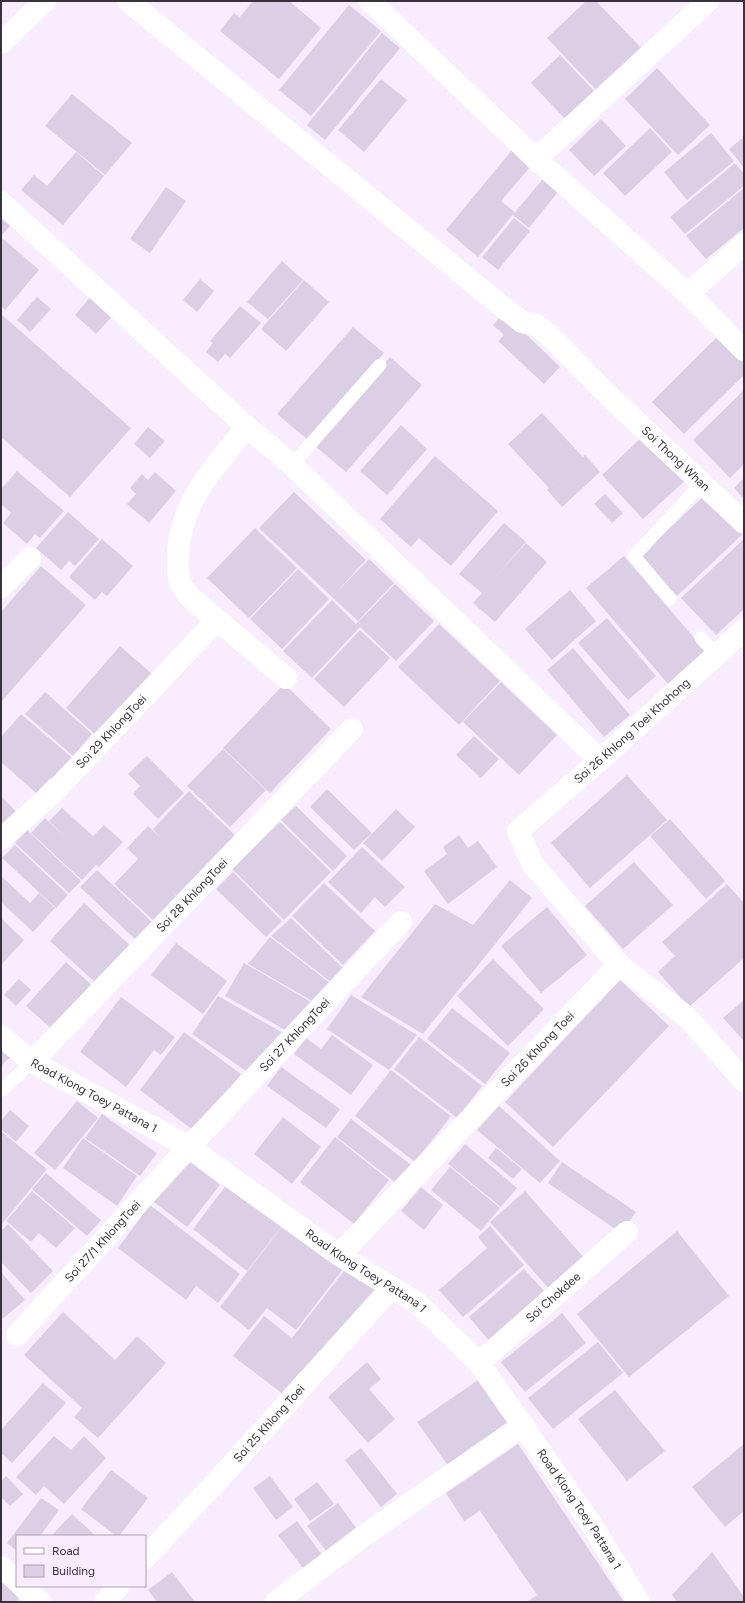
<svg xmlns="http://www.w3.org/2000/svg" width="745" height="1603" viewBox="0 0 745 1603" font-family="Figtree,sans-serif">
  <rect width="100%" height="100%" fill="#f8ecfe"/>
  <path fill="#dccfe5" d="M 253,1 L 289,1 L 321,28 L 279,79 L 220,31 L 234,13 L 240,17 Z
    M 586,1 L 596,1 L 646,53 L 601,95 L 547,38 Z
    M 349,5 L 381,31 L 311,116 L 279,90 Z
    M 382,33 L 400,48 L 325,140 L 307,125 Z
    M 560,55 L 599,96 L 570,124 L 531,83 Z
    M 657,68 L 710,125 L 678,155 L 625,99 Z
    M 381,79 L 407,100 L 364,152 L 338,130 Z
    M 72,94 L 132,143 L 105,175 L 45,126 Z
    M 601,119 L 626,146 L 594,176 L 569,150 Z
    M 650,128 L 672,152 L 625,196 L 603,173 Z
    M 711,133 L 734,161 L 687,200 L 664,172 Z
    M 744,137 L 744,168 L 729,149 Z
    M 512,150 L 531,166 L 501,201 L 515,212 L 478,257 L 446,230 Z
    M 76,152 L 104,176 L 63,225 L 21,190 L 34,175 L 47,186 Z
    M 735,163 L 744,174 L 744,186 L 685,234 L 670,217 Z
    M 546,175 L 561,188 L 529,228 L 513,215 Z
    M 166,187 L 186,201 L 150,253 L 130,239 Z
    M 744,188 L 744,228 L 706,259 L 686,236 Z
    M 1,218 L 10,226 L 1,236 Z
    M 514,218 L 530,231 L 498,270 L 482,257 Z
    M 1,237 L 39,270 L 5,310 L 1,306 Z
    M 282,261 L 303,280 L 268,319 L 247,302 Z
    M 200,279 L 214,291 L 197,312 L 183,300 Z
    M 304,280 L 329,302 L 286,351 L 261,329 Z
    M 93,294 L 115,313 L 96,334 L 75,315 Z
    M 37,297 L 51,309 L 30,332 L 17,320 Z
    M 240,306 L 261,323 L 230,358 L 225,354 L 218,362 L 206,352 L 213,343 L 210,341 Z
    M 504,313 L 560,367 L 544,384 L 498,341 L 504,335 L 493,325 Z
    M 1,314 L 131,428 L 70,497 L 1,437 Z
    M 353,327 L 384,353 L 308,440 L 277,414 Z
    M 718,336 L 744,363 L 744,375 L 684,434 L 652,402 Z
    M 390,357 L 422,385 L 346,472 L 314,445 Z
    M 744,390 L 744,464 L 730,478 L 693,440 Z
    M 542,413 L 583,457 L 585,455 L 600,472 L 562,507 L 547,490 L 580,460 L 549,488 L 508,444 Z
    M 401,425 L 427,449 L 387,495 L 360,471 Z
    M 148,427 L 165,441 L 150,458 L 134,444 Z
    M 647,432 L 689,477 L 643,519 L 602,475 Z
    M 435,456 L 498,511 L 451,566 L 419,538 L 411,547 L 380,519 Z
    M 17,471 L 64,511 L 40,538 L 35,534 L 27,544 L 3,523 L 11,513 L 1,504 L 1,489 Z
    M 155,472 L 176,491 L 149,523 L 127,504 L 136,494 L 130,488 L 142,474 L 148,480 Z
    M 744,478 L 744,499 L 734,488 Z
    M 294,492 L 366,560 L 332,597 L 259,528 Z
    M 707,493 L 744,533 L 677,596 L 640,556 Z
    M 605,494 L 623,513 L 612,523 L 594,504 Z
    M 68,512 L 99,539 L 75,566 L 69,561 L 61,570 L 36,548 Z
    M 504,523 L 526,542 L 489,584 L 526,543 L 547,562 L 495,622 L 473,603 L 482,593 L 459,574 Z
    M 255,528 L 297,568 L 249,618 L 207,578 Z
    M 102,539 L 133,566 L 107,596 L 102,592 L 95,600 L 69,577 Z
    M 744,539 L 744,609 L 716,635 L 681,598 Z
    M 624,556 L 707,653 L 669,685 L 586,588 Z
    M 369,559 L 394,583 L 358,621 L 332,597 Z
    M 41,566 L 86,605 L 1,702 L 1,612 Z
    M 298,569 L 329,599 L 282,649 L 250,619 Z
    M 395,584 L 434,621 L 396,661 L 360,627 L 312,678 L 283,651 L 332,600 L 356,624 Z
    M 570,590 L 596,621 L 552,660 L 525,629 Z
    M 607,618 L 656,676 L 628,700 L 578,643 Z
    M 439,624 L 500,681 L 459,725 L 398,667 Z
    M 360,630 L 390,658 L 344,707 L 314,679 Z
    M 120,646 L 152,674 L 97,736 L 66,708 Z
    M 573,648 L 630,715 L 604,737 L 547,670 Z
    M 501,682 L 557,735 L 519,775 L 463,722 Z
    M 284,684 L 331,729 L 270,793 L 223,748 Z
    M 45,692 L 92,734 L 73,756 L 25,714 Z
    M 21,714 L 77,762 L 57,785 L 50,778 L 36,793 L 1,762 L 1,737 Z
    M 474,736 L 499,759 L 481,778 L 456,755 Z
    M 223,749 L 266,790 L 230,827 L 187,786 Z
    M 147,756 L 184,793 L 158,819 L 133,794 L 140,786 L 128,774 Z
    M 627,775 L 667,820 L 590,888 L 551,843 Z
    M 327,789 L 372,833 L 354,850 L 310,807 Z
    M 189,791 L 242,842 L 179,898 L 171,890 L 177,897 L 154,921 L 114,884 L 138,859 L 127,848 L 148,826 L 161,838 L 153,829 Z
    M 1,796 L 17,813 L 1,828 Z
    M 296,806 L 347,856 L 333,871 L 281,820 Z
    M 62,808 L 93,836 L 104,825 L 123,842 L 99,867 L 96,865 L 82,880 L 31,833 L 45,818 L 65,837 L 49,821 Z
    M 396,809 L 415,827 L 382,861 L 363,843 Z
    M 670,819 L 725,881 L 706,899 L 650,836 Z
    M 280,822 L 331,872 L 284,920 L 232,869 Z
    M 27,830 L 81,881 L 69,893 L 15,843 Z
    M 459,835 L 468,848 L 478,841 L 497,867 L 448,904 L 424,871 L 447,854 L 443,847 Z
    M 15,845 L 68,895 L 56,908 L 2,858 Z
    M 362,847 L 405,887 L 385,907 L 375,897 L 361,913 L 328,882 Z
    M 634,862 L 673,905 L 623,949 L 585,906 Z
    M 97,870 L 153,923 L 136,940 L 80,887 Z
    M 233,872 L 282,921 L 266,937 L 216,889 Z
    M 1,876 L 30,903 L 39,893 L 55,908 L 33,932 L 1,902 Z
    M 510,880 L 532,898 L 423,1034 L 361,997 L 435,904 L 473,925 Z
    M 324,883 L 375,931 L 343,965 L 292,916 Z
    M 727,884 L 744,903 L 744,958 L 689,1007 L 658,972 L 675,956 L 662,942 Z
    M 84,903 L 135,950 L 100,987 L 50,941 Z
    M 547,907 L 587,955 L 541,993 L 501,946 Z
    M 1,918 L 24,940 L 1,965 Z
    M 291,918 L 343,968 L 331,982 L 271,936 Z
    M 270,937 L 330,983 L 312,1001 L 248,964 Z
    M 176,943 L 227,981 L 203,1014 L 151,975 Z
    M 493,959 L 544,1009 L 508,1046 L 457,996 Z
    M 66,962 L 95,988 L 55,1032 L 26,1006 Z
    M 244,963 L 313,1003 L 287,1031 L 225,996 Z
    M 19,979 L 31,990 L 16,1006 L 4,995 Z
    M 620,980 L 669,1026 L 553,1147 L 505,1102 Z
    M 351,995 L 417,1035 L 389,1070 L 327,1029 Z
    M 218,996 L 285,1034 L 249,1073 L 192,1034 Z
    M 121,997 L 175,1037 L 161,1055 L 154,1050 L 126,1087 L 80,1052 Z
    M 744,1000 L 744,1041 L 723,1018 Z
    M 452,1008 L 510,1053 L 485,1084 L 427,1039 Z
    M 184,1032 L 241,1074 L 197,1133 L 140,1090 Z
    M 332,1035 L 373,1065 L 351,1095 L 294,1054 L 306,1038 L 321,1049 Z
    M 419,1037 L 482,1086 L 457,1118 L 394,1069 Z
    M 1,1043 L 13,1054 L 1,1066 Z
    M 281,1067 L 340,1109 L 326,1128 L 267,1086 Z
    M 391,1070 L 451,1116 L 415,1162 L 355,1116 Z
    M 77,1101 L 98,1118 L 55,1170 L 34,1153 Z
    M 499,1106 L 560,1161 L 540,1183 L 477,1130 Z
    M 10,1110 L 29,1126 L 16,1142 L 1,1129 L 1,1121 Z
    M 102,1114 L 157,1153 L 140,1176 L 85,1138 Z
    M 283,1117 L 321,1147 L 292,1184 L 254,1154 Z
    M 351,1119 L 411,1165 L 396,1183 L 337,1137 Z
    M 2,1132 L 47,1169 L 1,1225 L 1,1133 Z
    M 335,1137 L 389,1180 L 354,1224 L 300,1182 Z
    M 83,1138 L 137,1176 L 117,1206 L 63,1168 Z
    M 465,1144 L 517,1188 L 501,1207 L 448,1164 Z
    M 496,1148 L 522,1169 L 513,1179 L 488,1158 Z
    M 184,1157 L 220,1185 L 187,1227 L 151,1200 Z
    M 562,1162 L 636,1212 L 621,1233 L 548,1183 Z
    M 450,1167 L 500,1208 L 481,1231 L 431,1190 Z
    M 46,1173 L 101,1220 L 87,1236 L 32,1189 Z
    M 227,1184 L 282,1226 L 247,1271 L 193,1229 Z
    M 421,1187 L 443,1205 L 424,1230 L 401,1211 Z
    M 32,1191 L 75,1228 L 56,1248 L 39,1233 L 31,1242 L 6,1221 Z
    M 525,1191 L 586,1260 L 551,1291 L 490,1222 Z
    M 150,1205 L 240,1274 L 218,1303 L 196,1286 L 186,1300 L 118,1248 Z
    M 8,1224 L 53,1271 L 31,1293 L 1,1262 L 1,1231 Z
    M 284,1224 L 343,1269 L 296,1330 L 267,1308 L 249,1330 L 220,1307 Z
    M 490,1226 L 524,1265 L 463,1317 L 439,1290 L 487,1248 L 478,1237 Z
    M 677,1231 L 729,1296 L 629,1377 L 577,1314 Z
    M 347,1267 L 377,1289 L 307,1379 L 299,1373 L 283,1394 L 233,1356 L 264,1316 L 292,1338 Z
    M 524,1269 L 547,1294 L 491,1343 L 469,1317 Z
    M 1,1272 L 25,1300 L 1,1320 Z
    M 63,1312 L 115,1360 L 137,1336 L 166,1363 L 98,1438 L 74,1417 L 82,1408 L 24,1355 Z
    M 562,1313 L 586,1343 L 525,1392 L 501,1362 Z
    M 598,1342 L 623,1373 L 553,1429 L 528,1398 Z
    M 367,1362 L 381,1379 L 369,1389 L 395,1419 L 368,1443 L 328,1397 Z
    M 481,1378 L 513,1423 L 449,1467 L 417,1422 Z
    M 43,1383 L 66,1403 L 12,1463 L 1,1453 L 1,1430 Z
    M 615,1390 L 665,1451 L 627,1481 L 578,1419 Z
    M 54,1436 L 71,1450 L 84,1436 L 106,1458 L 64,1504 L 44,1486 L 36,1495 L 16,1477 Z
    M 518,1444 L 624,1602 L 527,1602 L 537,1595 L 480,1511 L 464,1521 L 446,1493 Z
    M 744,1444 L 744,1511 L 725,1527 L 692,1487 Z
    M 361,1448 L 397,1494 L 381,1507 L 345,1460 Z
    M 111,1470 L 148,1498 L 119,1536 L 116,1536 L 81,1509 Z
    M 6,1476 L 23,1494 L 10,1506 L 1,1497 L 1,1481 Z
    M 270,1476 L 293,1507 L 276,1520 L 253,1488 Z
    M 317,1482 L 334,1504 L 310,1521 L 294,1499 Z
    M 41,1498 L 59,1510 L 40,1536 L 17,1536 L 17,1551 L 7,1543 Z
    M 338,1503 L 357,1529 L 327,1552 L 307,1526 Z
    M 72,1514 L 96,1536 L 51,1536 Z
    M 297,1521 L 322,1555 L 303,1568 L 278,1535 Z
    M 712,1552 L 744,1597 L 744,1602 L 677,1602 L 672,1595 Z
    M 172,1572 L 195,1602 L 157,1602 L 148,1590 Z
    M 1,1577 L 19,1599 L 15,1602 L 1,1602 Z"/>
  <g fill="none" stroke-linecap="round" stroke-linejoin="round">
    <path stroke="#fff" stroke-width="13" d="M 292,465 L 380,365
      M 670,599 L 634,556 L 702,483
      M 701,638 L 717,655
      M 1,1091 L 32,1062"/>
    <g stroke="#fff" stroke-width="22">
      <path id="s1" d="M 128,1 L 504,308 L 522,322 L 536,325 L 550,336 L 607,394 L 744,523"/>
      <path d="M 370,1 L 536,159 L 688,294 L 744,350"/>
      <path d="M 536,159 L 708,1"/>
      <path d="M 1,202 L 247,427 L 292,465 L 600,760"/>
      <path d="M 688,294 L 744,244"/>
      <path d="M 247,427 C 216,464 180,503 178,554 C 178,563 177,573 180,582 C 182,587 187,592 190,597 L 286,678"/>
      <path d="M 1,587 L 30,558"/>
      <path id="s2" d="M 1,839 L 55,791 L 217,620"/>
      <path d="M 619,965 L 687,1017 L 744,1081"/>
      <path id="s3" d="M 32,1062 L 352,729"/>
      <path id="s4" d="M 339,1255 L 619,965 L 533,865 L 518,831 L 600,760 L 744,630"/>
      <path id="s5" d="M 17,1335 L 189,1147 L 401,922"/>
      <path id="s6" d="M 479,1363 L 627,1232"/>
      <path id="s7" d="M 145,1558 L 229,1468 L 392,1287"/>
      <path d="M 1,1567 L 17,1581"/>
      <path d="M 22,1586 L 40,1602"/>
      <path d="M 105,1602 L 119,1586"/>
      <path d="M 276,1602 L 366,1534 L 523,1425"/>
    </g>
    <g stroke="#fff" stroke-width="22">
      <path d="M 1,43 L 45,1"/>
      <path id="s8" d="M 1,1036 L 32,1062 L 189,1147 L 339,1255 L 417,1303 L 479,1363 L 591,1524 L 639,1602"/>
    </g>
  </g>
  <g text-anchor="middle" stroke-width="3.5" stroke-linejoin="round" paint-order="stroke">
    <g font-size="12" fill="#37323b" stroke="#f8ecfe">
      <text dy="4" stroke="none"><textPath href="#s1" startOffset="716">Soi Thong Whan</textPath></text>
      <text dy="4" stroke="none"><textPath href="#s4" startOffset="724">Soi 26 Khlong Toei Khohong</textPath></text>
      <text dy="4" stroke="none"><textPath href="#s2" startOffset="154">Soi 29 KhlongToei</textPath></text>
      <text dy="4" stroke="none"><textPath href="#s3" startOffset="231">Soi 28 KhlongToei</textPath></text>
      <text dy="4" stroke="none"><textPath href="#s5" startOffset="409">Soi 27 KhlongToei</textPath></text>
      <text dy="4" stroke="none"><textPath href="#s4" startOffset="286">Soi 26 Khlong Toei</textPath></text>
      <text dy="4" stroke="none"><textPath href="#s8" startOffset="111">Road Klong Toey Pattana 1</textPath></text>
      <text dy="4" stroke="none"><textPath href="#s5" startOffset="127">Soi 27/1 KhlongToei</textPath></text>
      <text dy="4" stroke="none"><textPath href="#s8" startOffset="435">Road Klong Toey Pattana 1</textPath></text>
      <text dy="4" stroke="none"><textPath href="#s6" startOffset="99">Soi Chokdee</textPath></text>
      <text dy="4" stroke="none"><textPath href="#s7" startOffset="183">Soi 25 Khlong Toei</textPath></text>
      <text dy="4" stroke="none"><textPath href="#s8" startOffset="759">Road Klong Toey Pattana 1</textPath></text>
    </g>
  </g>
  <rect width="745" height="1603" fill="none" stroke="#37323b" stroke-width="4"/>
  <rect x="16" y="1535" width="130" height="52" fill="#f8ecfe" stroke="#aba2b0"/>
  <rect x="24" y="1548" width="20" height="6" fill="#ffffff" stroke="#aba2b0"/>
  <text x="52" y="1555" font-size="12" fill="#37323b">Road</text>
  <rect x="24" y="1565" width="20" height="12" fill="#dccfe5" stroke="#aba2b0"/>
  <text x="52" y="1575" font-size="12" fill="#37323b">Building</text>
</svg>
